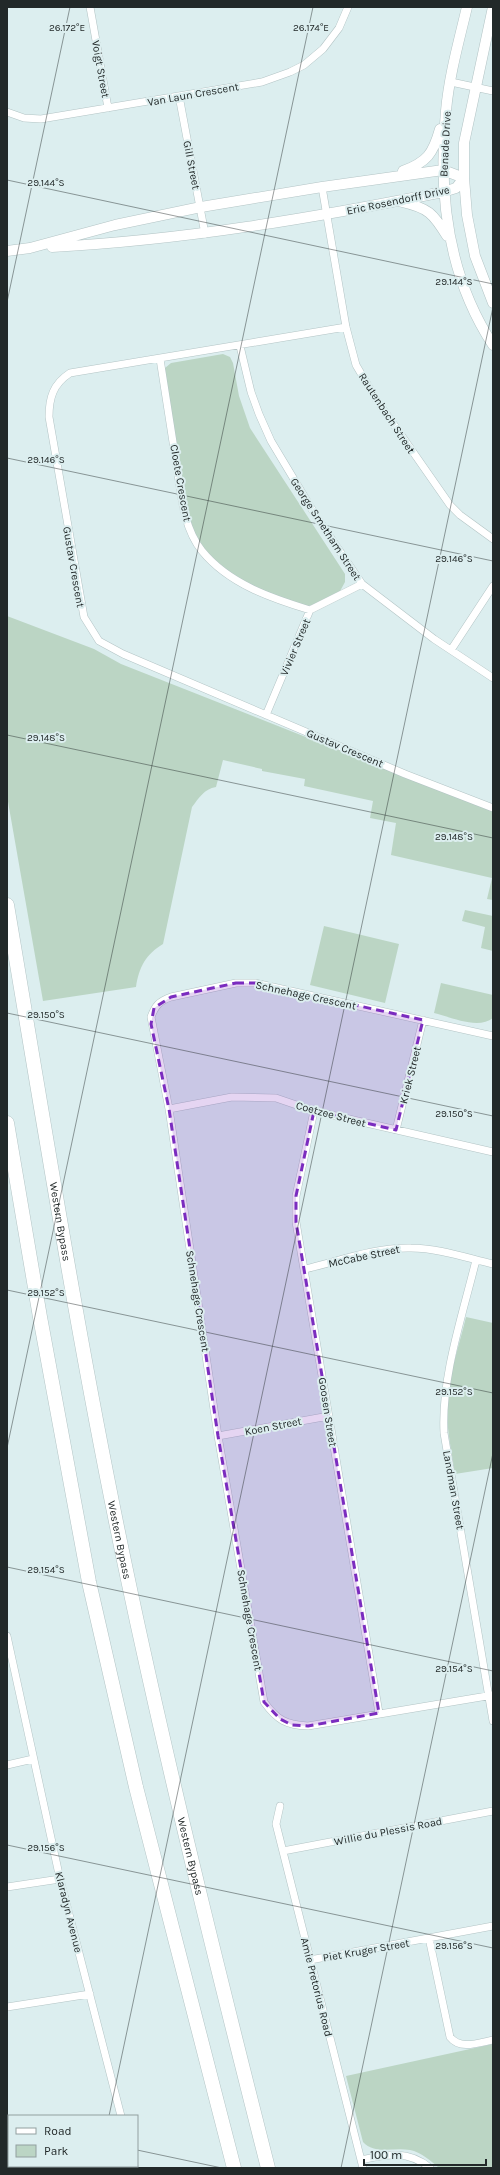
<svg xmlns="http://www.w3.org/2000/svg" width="500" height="2175" viewBox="0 0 500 2175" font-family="Karla,sans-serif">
  <rect width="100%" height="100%" fill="#dceeef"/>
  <path fill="#bbd5c4" d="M 223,354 L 230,357 L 233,363 L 239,396 L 250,428 L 345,574 L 345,582 L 339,593 L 321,603 L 308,606 L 292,602 L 252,586 L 228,574 L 198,543 L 188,518 L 163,377 L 165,368 L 171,363 Z
    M 7,616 L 94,649 L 121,664 L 493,811 L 493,900 L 487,899 L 492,878 L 391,855 L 396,823 L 370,818 L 373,801 L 304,786 L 305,779 L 262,771 L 262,769 L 223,760 L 216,787 C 204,789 199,798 192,807 L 163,944 C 146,954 139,967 136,987 L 43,1001 L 7,796 Z
    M 465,910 L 493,916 L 493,951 L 481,948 L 485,927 L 462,921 Z
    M 324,926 L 399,944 L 385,1003 L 310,985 Z
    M 441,983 L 493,995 L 493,1018 C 478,1030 451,1017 434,1013 Z
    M 466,1317 L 493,1323 L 493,1468 L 455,1474 C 452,1453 447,1432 447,1410 C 447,1379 459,1347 466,1317 Z
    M 493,2044 L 493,2168 L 439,2168 C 431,2161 421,2152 410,2150 C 393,2147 375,2155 363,2142 L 346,2076 Z"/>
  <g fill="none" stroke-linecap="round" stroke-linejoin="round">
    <defs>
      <path id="street" d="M 90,7 L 108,108
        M 451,82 L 493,91
        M 179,96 L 205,234
        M 7,112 L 24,118 L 41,119 L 262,82 L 290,72 L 304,65 L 323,49 L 339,28 L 348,7
        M 322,187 L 346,327 L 356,365 L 376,399 L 450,505 L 460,515 L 493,539
        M 346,327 L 70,373 C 53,384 49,398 49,417 L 84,617 L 99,641 L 123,654 L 405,774 L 493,808
        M 240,346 L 251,392 L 259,414 L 271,441 L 316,516 L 362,584 L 434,639 L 493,678
        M 160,359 C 165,391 170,423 175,455 C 181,487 181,525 202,551 C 229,584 271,598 310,610
        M 451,650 L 493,586
        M 266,715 L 310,610 L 362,584
        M 493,1036 L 255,983 L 236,983 L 171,997 C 159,1001 155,1006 151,1017 L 169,1109 L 218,1436 L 264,1702 C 277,1720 286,1725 308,1726 L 493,1695
        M 169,1109 L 232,1097 L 276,1098 L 314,1111 L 493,1152
        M 314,1111 L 296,1196 L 296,1222 L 379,1713
        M 396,1130 L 423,1020
        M 476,1260 C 463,1314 441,1377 444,1433 L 493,1721
        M 305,1269 C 339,1261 376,1247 411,1248 C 438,1248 467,1258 493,1264
        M 218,1436 L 329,1416
        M 7,1636 L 60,1879 L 121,2116
        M 7,1765 L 33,1759
        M 280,1806 L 276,1824 L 363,2168
        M 283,1851 L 493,1811
        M 7,1887 L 60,1879
        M 429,1938 L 450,2037 C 460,2050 478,2043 493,2040
        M 310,1960 L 493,1926
        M 7,2007 L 90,1994
        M 7,2148 L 9,2147
        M 361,2160 C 386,2154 409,2150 430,2168
        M 134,2166 L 135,2168"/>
      <path id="secondary" d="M 467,7 C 459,41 449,76 446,111 C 438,192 447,275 493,345
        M 493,7 L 464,143 L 464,178 L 467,215 L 475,256 L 493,303
        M 403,171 C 427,162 433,154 440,129
        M 402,202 C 428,208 433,213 447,236
        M 52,247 C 184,240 313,218 443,192 L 456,188 L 464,178
        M 7,251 L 30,248 L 115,225 L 201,207 L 322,187 L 443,170 L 464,178"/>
      <g id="highway">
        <path id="s1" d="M 7,905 C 45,1129 80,1353 127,1575 C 169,1774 218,1971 268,2168"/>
        <path d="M 7,1123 L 40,1317 L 89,1582 L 136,1787 L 234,2168"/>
      </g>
    </defs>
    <use href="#street" stroke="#b3c4c5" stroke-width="8"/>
    <use href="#secondary" stroke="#b3c4c5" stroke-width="11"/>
    <use href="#highway" stroke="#b3c4c5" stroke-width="15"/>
    <use href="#street" stroke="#fff" stroke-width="7"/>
    <use href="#secondary" stroke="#fff" stroke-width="10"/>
    <use href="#highway" stroke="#fff" stroke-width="14"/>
  </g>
  <path fill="#7b2cbf" fill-opacity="0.2" stroke="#7b2cbf" stroke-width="3" stroke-dasharray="8 5" stroke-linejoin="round" d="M 236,983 L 255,983 L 423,1020 L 396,1130 L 314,1111 L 296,1196 L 296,1222 L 379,1713 L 308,1726 L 292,1725 L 280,1719 L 264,1702 L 218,1436 L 169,1109 L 151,1024 L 154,1008 L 171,997 Z"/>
  <path fill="none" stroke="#222929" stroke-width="1" stroke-opacity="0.45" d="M 7,180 L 493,284M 7,302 L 70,7M 7,458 L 493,561M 7,735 L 493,838M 7,1013 L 493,1116M 7,1290 L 493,1393M 7,1448 L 313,7M 7,1567 L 493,1671M 7,1845 L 493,1948M 109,2116 L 493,307M 7,2122 L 9,2123M 137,2150 L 222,2168M 97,2168 L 98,2166M 341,2168 L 493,1453"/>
  <g text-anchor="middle" stroke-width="4" stroke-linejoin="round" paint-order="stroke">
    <g font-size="11" fill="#222929" stroke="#dceeef">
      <text transform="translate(101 69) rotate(80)" y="4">Voigt Street</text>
      <text transform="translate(193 94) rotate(-10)" y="4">Van Laun Crescent</text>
      <text transform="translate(445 144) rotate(-87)" y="4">Benade Drive</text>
      <text transform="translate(192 165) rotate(79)" y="4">Gill Street</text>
      <text transform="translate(398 200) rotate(-12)" y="4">Eric Rosendorff Drive</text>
      <text transform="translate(387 413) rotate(57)" y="4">Rautenbach Street</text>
      <text transform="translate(181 483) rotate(80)" y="4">Cloete Crescent</text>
      <text transform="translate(326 529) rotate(57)" y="4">George Smetham Street</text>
      <text transform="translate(74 567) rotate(80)" y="4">Gustav Crescent</text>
      <text transform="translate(295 647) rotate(-67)" y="4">Vivier Street</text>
      <text transform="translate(345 748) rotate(23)" y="4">Gustav Crescent</text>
      <text transform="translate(306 995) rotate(12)" y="4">Schnehage Crescent</text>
      <text transform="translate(410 1075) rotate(-76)" y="4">Kriek Street</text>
      <text transform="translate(331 1114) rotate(15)" y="4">Coetzee Street</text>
      <text dy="4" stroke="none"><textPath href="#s1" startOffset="321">Western Bypass</textPath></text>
      <text transform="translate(364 1256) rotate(-12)" y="4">McCabe Street</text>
      <text transform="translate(198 1301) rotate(81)" y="4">Schnehage Crescent</text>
      <text transform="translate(328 1412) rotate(81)" y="4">Goosen Street</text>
      <text transform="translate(273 1426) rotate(-11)" y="4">Koen Street</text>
      <text transform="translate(454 1490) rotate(80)" y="4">Landman Street</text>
      <text dy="4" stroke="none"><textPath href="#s1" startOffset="645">Western Bypass</textPath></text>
      <text transform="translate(250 1620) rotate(80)" y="4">Schnehage Crescent</text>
      <text transform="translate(388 1831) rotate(-11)" y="4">Willie du Plessis Road</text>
      <text dy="4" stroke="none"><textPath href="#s1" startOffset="969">Western Bypass</textPath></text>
      <text transform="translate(69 1912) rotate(76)" y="4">Klaradyn Avenue</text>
      <text transform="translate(366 1950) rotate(-10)" y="4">Piet Kruger Street</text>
      <text transform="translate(317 1987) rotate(76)" y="4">Amie Pretorius Road</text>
    </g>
  </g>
  <g font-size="10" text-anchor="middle" fill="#222929" stroke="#dceeef" stroke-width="4" stroke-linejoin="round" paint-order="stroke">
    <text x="67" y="31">26.172°E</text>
    <text x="311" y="31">26.174°E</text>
    <text x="46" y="186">29.144°S</text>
    <text x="454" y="285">29.144°S</text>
    <text x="46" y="463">29.146°S</text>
    <text x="454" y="562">29.146°S</text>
    <text x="46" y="741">29.148°S</text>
    <text x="454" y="840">29.148°S</text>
    <text x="46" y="1018">29.150°S</text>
    <text x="454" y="1117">29.150°S</text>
    <text x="46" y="1296">29.152°S</text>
    <text x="454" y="1395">29.152°S</text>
    <text x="46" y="1573">29.154°S</text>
    <text x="454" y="1672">29.154°S</text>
    <text x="46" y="1851">29.156°S</text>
    <text x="454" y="1949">29.156°S</text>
  </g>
  <rect width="500" height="2175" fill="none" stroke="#222929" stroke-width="16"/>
  <rect x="8" y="2115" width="130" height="52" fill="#dceeef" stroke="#929fa0"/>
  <rect x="16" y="2128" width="20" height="6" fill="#ffffff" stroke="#929fa0"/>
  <text x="44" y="2135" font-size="12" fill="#222929">Road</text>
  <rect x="16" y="2145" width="20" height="12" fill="#bbd5c4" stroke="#929fa0"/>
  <text x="44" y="2155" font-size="12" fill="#222929">Park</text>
  <path d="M364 2159v6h122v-6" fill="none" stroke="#222929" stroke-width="2"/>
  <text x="370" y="2159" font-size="12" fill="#222929" stroke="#dceeef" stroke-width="3" paint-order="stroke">100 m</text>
</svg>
